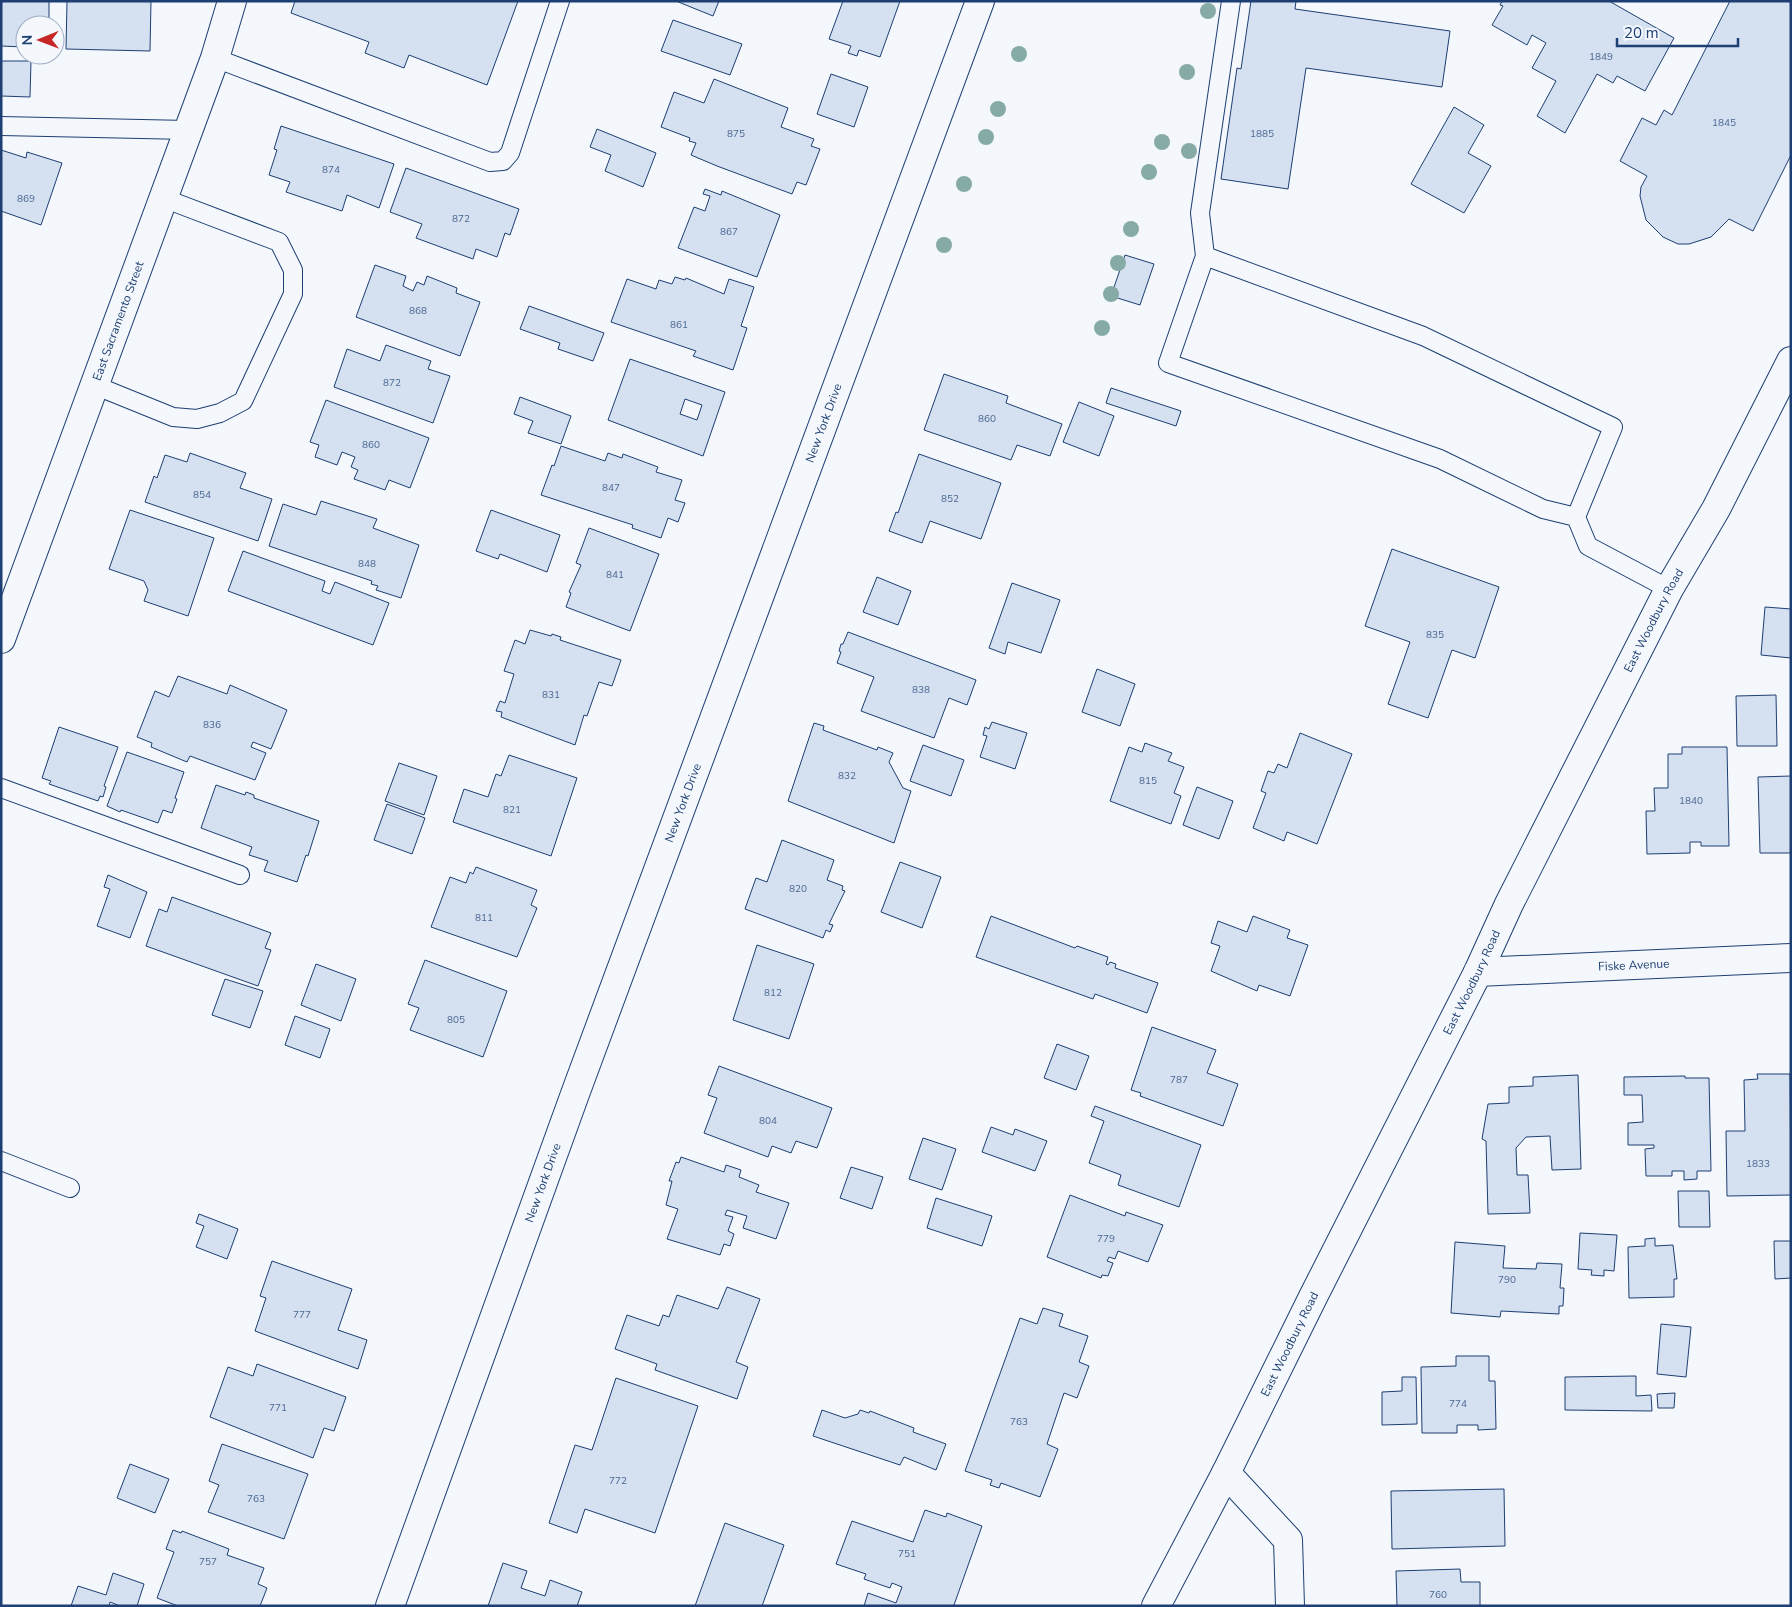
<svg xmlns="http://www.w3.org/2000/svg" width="1792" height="1607" viewBox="0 0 1792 1607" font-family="'Nunito Sans',sans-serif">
  <rect width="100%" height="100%" fill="#f4f7fb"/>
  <path fill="#d5e0f0" stroke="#1d3f73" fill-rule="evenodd" d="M 1,1 L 49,1 L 49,25 L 25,25 L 25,47 L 1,46 Z
    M 67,1 L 151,1 L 150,51 L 66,49 Z
    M 295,1 L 518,1 L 487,85 L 409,55 L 404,68 L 365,53 L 369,42 L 291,13 Z
    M 676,1 L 719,1 L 713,16 Z
    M 843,1 L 900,1 L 880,57 L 859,50 L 857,56 L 848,53 L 851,46 L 829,39 Z
    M 1251,1 L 1296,1 L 1295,9 L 1450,31 L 1442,87 L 1306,68 L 1288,189 L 1221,179 L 1237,68 L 1241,69 Z
    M 1502,1 L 1609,1 L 1674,38 L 1645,91 L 1617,76 L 1613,83 L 1597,74 L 1565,133 L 1537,116 L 1556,81 L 1532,68 L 1546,43 L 1532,35 L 1527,45 L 1492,25 L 1503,6 L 1500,5 Z
    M 1730,1 L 1791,1 L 1791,155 L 1753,231 L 1729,219 L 1711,237 L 1689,244 L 1678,244 L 1663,237 L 1646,220 L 1640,196 L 1641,187 L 1647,176 L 1620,161 L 1642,118 L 1656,125 L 1664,110 L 1672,115 Z
    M 673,20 L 742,44 L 730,75 L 661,51 Z
    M 1,61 L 31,61 L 30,97 L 1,96 Z
    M 831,74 L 868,87 L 854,127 L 817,114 Z
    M 714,79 L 788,108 L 781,127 L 814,139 L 811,146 L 820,149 L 806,185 L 797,182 L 792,194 L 717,166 L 691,155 L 696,143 L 689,141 L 690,138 L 661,127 L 674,92 L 704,103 Z
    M 1454,107 L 1484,125 L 1468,153 L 1491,166 L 1464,213 L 1411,184 Z
    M 281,126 L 394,164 L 379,208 L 347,195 L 342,211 L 286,192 L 290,182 L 269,175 L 277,150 L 274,149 Z
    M 597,129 L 656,153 L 643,187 L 605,171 L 611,155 L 590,147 Z
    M 1,150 L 26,158 L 27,152 L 62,163 L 41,225 L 1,211 Z
    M 406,168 L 519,209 L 510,235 L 505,233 L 497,257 L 476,249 L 473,259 L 416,238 L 422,224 L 390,212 Z
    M 705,189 L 721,195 L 722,191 L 780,215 L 757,277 L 678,248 L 694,207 L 705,211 L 710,196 L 703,194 Z
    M 1125,255 L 1154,264 L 1140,305 L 1111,296 Z
    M 375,265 L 406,276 L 403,286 L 413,291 L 417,282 L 424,285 L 427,276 L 457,288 L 456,293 L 480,302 L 460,356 L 356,317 Z
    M 675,277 L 685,280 L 686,278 L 724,294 L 729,279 L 754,287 L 741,326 L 747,328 L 733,370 L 693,356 L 696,351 L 611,322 L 627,279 L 656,289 L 659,280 L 672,284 Z
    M 529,306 L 604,333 L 593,361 L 558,349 L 560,343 L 520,329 Z
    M 386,345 L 431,361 L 428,369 L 450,376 L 433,423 L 334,387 L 347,349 L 380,361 Z
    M 630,359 L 725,392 L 703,456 L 608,420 ZM 685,399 L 702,405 L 697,420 L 680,414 Z
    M 944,374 L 1008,396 L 1006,403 L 1062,424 L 1050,456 L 1017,445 L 1011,460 L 924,430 Z
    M 1111,388 L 1181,411 L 1176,426 L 1106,403 Z
    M 520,397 L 571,416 L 561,444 L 528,433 L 533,421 L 514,414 Z
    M 326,400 L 429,438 L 410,488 L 389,480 L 385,490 L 354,479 L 358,470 L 351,467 L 355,457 L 342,452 L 337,465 L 315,457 L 319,445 L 310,442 Z
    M 1079,402 L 1114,416 L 1099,456 L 1063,442 Z
    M 561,446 L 605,461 L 608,453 L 622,458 L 623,454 L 658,467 L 656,472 L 682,480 L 675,500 L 685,503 L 678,522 L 668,518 L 661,538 L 632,528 L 633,525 L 541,495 L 552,465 L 554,466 Z
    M 190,453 L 246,473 L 240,488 L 272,499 L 258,541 L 145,502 L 154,476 L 157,478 L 165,455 L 187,462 Z
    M 919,454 L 1001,483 L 981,539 L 930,521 L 922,543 L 889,531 L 896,512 L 898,513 Z
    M 321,501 L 377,519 L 373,528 L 419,545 L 401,598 L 376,590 L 378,586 L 371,584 L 372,581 L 269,546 L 283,504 L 316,515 Z
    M 130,510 L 214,538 L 188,616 L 144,601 L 148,590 L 144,581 L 109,569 Z
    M 491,510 L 560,535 L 547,572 L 500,554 L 498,559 L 476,551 Z
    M 589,528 L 659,554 L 630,631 L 566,607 L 571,593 L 569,592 L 581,565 L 576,563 Z
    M 1392,549 L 1499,587 L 1475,658 L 1452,650 L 1428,718 L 1388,704 L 1410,642 L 1365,626 Z
    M 243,551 L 325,581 L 322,591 L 330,594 L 335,582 L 389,603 L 373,645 L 228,591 Z
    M 877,577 L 911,591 L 898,625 L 863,612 Z
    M 1012,583 L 1060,600 L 1041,653 L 1008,642 L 1005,654 L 989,648 Z
    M 1765,607 L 1791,609 L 1791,658 L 1761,655 Z
    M 530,630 L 551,636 L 552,634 L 561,637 L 560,640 L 621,660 L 612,686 L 599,682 L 587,716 L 584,715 L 575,745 L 501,717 L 502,712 L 496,711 L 500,701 L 505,703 L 514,674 L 504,671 L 515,640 L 525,644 Z
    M 848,632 L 976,680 L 967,705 L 949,698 L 934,738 L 861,711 L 874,677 L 837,663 L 841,652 L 839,651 L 841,644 L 843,644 Z
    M 1097,669 L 1135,684 L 1120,726 L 1082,712 Z
    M 178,676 L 227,694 L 230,685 L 287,710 L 271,749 L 253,742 L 251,747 L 266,753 L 255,780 L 190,756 L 187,762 L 151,747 L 152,743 L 137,737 L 155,691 L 169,697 Z
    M 1776,695 L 1777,746 L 1737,746 L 1736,696 Z
    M 992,722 L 1027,733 L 1015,769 L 980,757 L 987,736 L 983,735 L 985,727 L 989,729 Z
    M 814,723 L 824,726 L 823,730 L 877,750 L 878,747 L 893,753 L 889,762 L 903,788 L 911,791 L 894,843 L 788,801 Z
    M 59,727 L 118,747 L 104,786 L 106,787 L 103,797 L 100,796 L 98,801 L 49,784 L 51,781 L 42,778 Z
    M 1300,733 L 1352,754 L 1317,844 L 1287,832 L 1284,841 L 1253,828 L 1266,793 L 1261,791 L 1268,771 L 1274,773 L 1278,764 L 1287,768 Z
    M 1145,743 L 1172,753 L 1168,761 L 1184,767 L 1174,793 L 1181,796 L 1171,824 L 1110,801 L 1129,747 L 1142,752 Z
    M 923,745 L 964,760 L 951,796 L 910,781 Z
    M 1682,747 L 1727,747 L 1729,846 L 1701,846 L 1701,842 L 1690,842 L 1690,853 L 1647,854 L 1646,811 L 1655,811 L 1654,788 L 1668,788 L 1668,754 L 1682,754 Z
    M 127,752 L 184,772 L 175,798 L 177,799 L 172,813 L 163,810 L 158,823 L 121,810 L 120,812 L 107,806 Z
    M 509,755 L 577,778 L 551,856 L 453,822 L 464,789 L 488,797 L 496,774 L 501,776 Z
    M 399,763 L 437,776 L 424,815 L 385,801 Z
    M 1791,776 L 1791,853 L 1760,853 L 1758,777 Z
    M 216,785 L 245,795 L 246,792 L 254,795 L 254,798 L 319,821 L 308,856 L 306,855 L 297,882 L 264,871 L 268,861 L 249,855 L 252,847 L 201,828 Z
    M 1197,787 L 1233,801 L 1219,839 L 1183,825 Z
    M 387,804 L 425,818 L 412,854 L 374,840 Z
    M 782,840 L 834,860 L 827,880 L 843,886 L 842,890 L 845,891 L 829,924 L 833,925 L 830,932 L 826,930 L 823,938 L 745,909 L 756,878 L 767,882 Z
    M 900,862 L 941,877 L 922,928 L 881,912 Z
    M 476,867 L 537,890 L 531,905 L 537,908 L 517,957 L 431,927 L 450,877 L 466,883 L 470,872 L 473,874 Z
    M 108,875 L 147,892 L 130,938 L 97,926 L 110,889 L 104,887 Z
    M 172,897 L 271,933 L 265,948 L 271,950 L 258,986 L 146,946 L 159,909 L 167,912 Z
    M 991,916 L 1075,948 L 1077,946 L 1108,957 L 1106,964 L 1108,965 L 1110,962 L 1116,964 L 1115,968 L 1158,983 L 1147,1013 L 1095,994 L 1093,999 L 976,957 Z
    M 1253,916 L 1290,930 L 1287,938 L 1308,945 L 1290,996 L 1259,985 L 1257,991 L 1211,971 L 1220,946 L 1211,943 L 1218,921 L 1247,932 Z
    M 757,945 L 814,964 L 789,1039 L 733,1020 Z
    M 425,960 L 507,991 L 483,1057 L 410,1030 L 419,1008 L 408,1004 Z
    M 316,964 L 356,979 L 341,1021 L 301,1005 Z
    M 225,979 L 263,991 L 250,1028 L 212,1015 Z
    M 295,1016 L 330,1029 L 320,1058 L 285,1045 Z
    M 1152,1027 L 1216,1050 L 1207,1073 L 1238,1084 L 1223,1126 L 1140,1096 L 1141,1093 L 1131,1090 Z
    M 1057,1044 L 1089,1056 L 1076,1090 L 1044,1078 Z
    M 719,1066 L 832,1108 L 817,1148 L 796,1141 L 791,1153 L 772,1146 L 768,1157 L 704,1133 L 717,1098 L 708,1095 Z
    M 1757,1074 L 1790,1074 L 1791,1195 L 1727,1196 L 1726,1131 L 1745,1131 L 1744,1080 L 1758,1079 Z
    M 1578,1075 L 1581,1169 L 1552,1170 L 1550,1136 L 1526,1137 L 1516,1148 L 1517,1175 L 1528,1175 L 1530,1213 L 1488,1214 L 1486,1141 L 1482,1139 L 1488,1104 L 1509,1103 L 1509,1087 L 1533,1086 L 1533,1077 Z
    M 1685,1076 L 1685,1078 L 1709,1078 L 1711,1171 L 1697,1171 L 1697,1179 L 1684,1180 L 1684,1171 L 1672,1171 L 1672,1176 L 1646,1176 L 1645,1149 L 1654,1148 L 1654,1145 L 1628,1145 L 1628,1123 L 1643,1122 L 1642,1095 L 1624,1095 L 1624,1077 Z
    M 1095,1106 L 1201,1145 L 1179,1207 L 1118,1185 L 1121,1175 L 1089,1163 L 1104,1121 L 1091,1116 Z
    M 991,1127 L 1013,1135 L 1015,1129 L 1047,1141 L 1035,1171 L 982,1152 Z
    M 923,1138 L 956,1149 L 942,1190 L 909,1179 Z
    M 681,1157 L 724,1172 L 726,1165 L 741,1170 L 739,1177 L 759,1185 L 756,1192 L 789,1203 L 776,1239 L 743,1228 L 747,1216 L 727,1210 L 725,1215 L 733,1217 L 728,1231 L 734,1234 L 730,1246 L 724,1244 L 720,1255 L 667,1239 L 678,1209 L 666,1205 L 672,1181 L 669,1181 L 676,1162 L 679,1163 Z
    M 851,1167 L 883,1177 L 872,1209 L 840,1198 Z
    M 1678,1191 L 1709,1191 L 1710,1227 L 1679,1227 Z
    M 1070,1195 L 1125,1216 L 1126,1212 L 1163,1225 L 1148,1262 L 1118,1251 L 1115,1259 L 1109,1257 L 1107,1261 L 1113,1263 L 1108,1276 L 1102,1275 L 1101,1278 L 1047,1257 Z
    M 936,1198 L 992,1216 L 982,1246 L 927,1228 Z
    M 199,1214 L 238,1229 L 227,1259 L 196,1247 L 204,1226 L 196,1223 Z
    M 1580,1233 L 1617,1235 L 1614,1271 L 1604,1270 L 1604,1276 L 1591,1275 L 1592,1270 L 1578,1269 Z
    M 1655,1238 L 1655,1246 L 1673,1245 L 1677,1279 L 1674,1279 L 1674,1297 L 1629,1298 L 1628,1247 L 1645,1246 L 1645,1239 Z
    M 1774,1241 L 1791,1241 L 1791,1278 L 1775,1279 Z
    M 1455,1242 L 1505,1246 L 1503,1268 L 1536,1269 L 1537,1263 L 1562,1264 L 1560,1288 L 1564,1288 L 1563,1306 L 1559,1306 L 1559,1314 L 1501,1311 L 1500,1317 L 1451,1313 Z
    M 272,1261 L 352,1289 L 338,1330 L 367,1340 L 358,1369 L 255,1331 L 266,1298 L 260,1296 Z
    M 727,1287 L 760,1299 L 736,1362 L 748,1367 L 737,1399 L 655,1370 L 657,1364 L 615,1349 L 627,1315 L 659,1326 L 663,1315 L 669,1317 L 677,1295 L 718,1309 Z
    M 1043,1308 L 1063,1314 L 1059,1326 L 1088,1336 L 1079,1362 L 1089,1366 L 1077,1398 L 1064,1393 L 1047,1444 L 1058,1449 L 1040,1497 L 1001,1483 L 999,1488 L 990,1485 L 992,1480 L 965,1471 L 1020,1318 L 1037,1324 Z
    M 1661,1324 L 1691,1327 L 1686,1377 L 1657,1374 Z
    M 1456,1356 L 1489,1356 L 1489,1381 L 1495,1381 L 1496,1429 L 1478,1430 L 1478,1425 L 1457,1425 L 1457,1433 L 1422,1433 L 1421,1367 L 1456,1366 Z
    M 257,1364 L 346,1397 L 334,1431 L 324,1428 L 313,1458 L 210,1417 L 228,1367 L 253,1376 Z
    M 1636,1376 L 1636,1396 L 1651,1395 L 1652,1411 L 1565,1410 L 1565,1377 Z
    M 1402,1377 L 1416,1377 L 1417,1424 L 1382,1425 L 1382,1392 L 1402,1391 Z
    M 616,1378 L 698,1406 L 655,1533 L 585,1509 L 577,1533 L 549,1523 L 575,1445 L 592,1450 Z
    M 1675,1393 L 1674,1408 L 1658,1408 L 1657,1394 Z
    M 822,1410 L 845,1418 L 858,1414 L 860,1410 L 869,1413 L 870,1411 L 914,1428 L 913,1432 L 946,1444 L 936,1470 L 904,1457 L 900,1465 L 813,1436 Z
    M 222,1444 L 308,1474 L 284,1539 L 208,1512 L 219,1485 L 209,1481 Z
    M 130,1464 L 169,1479 L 155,1513 L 117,1498 Z
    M 1504,1489 L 1505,1546 L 1392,1549 L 1391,1491 Z
    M 925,1510 L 946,1517 L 947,1513 L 982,1526 L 954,1605 L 957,1606 L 864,1606 L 868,1593 L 896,1603 L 902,1587 L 892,1583 L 890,1588 L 864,1579 L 866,1574 L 836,1564 L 852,1521 L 913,1542 Z
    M 725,1523 L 784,1545 L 762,1606 L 695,1606 Z
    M 173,1530 L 181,1533 L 182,1531 L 229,1549 L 227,1555 L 264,1568 L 258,1584 L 267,1588 L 260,1606 L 178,1606 L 157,1598 L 174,1552 L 166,1549 Z
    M 503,1563 L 527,1571 L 521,1588 L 545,1596 L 550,1580 L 582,1592 L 577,1606 L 488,1606 Z
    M 1460,1569 L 1461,1582 L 1480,1582 L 1480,1606 L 1397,1606 L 1396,1571 Z
    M 113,1573 L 144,1584 L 137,1606 L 120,1606 L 110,1602 L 109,1606 L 71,1606 L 78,1586 L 106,1595 Z"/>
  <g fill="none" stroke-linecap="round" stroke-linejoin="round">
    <defs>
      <path id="lane" d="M 215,58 L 490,162 L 503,161 L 510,153 L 560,1
        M 1,126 L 188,130
        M 1205,256 L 1200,213 L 1231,1
        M 94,385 L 173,417 L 197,419 L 220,413 L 243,401 L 293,294 L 293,270 L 279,242 L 163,198
        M 1576,517 L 1543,509 L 1440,459 L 1168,363 L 1205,256 L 1423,336 L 1613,427 L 1576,517 L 1588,546 L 1669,589
        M 1,788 L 240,875
        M 1,1161 L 70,1188"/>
      <g id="street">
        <path id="s1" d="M 1,639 L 215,58 L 232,1"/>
        <path id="s2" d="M 1478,972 L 1791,958"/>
        <path d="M 1226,1473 L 1288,1540 L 1290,1606"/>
        <path id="s3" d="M 390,1606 L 575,1094 L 980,1"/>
      </g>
      <g id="secondary">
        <path id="s4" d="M 1156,1606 L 1226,1473 L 1313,1297 L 1478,972 L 1509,904 L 1669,589 L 1716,509 L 1791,361"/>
      </g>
    </defs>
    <use href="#lane" stroke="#1d3f73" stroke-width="20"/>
    <use href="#street" stroke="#1d3f73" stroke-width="30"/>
    <use href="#secondary" stroke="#1d3f73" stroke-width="30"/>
    <use href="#lane" stroke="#f4f7fb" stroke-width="18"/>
    <use href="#street" stroke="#f4f7fb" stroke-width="28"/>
    <use href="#secondary" stroke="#f4f7fb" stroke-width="28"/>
  </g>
  <g fill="#86aba6">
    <circle cx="1208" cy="11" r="8"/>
    <circle cx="1019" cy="54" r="8"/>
    <circle cx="1187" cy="72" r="8"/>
    <circle cx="998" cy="109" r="8"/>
    <circle cx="986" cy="137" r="8"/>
    <circle cx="1162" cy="142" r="8"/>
    <circle cx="1189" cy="151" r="8"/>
    <circle cx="1149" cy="172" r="8"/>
    <circle cx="964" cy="184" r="8"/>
    <circle cx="1131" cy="229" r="8"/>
    <circle cx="944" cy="245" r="8"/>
    <circle cx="1118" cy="263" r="8"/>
    <circle cx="1111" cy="294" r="8"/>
    <circle cx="1102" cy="328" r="8"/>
  </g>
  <g text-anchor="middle" stroke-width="4" stroke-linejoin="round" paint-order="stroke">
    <g font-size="10" fill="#4b6792">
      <text x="1601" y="60">1849</text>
      <text x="1724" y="126">1845</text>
      <text x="736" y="137">875</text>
      <text x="1262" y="137">1885</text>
      <text x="331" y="173">874</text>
      <text x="26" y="202">869</text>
      <text x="461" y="222">872</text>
      <text x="729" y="235">867</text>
      <text x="418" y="314">868</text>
      <text x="679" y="328">861</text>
      <text x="392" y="386">872</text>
      <text x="987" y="422">860</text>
      <text x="371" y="448">860</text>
      <text x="611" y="491">847</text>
      <text x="202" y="498">854</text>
      <text x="950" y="502">852</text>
      <text x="367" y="567">848</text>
      <text x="615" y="578">841</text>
      <text x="1435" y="638">835</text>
      <text x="921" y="693">838</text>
      <text x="551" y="698">831</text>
      <text x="212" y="728">836</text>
      <text x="847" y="779">832</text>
      <text x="1148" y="784">815</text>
      <text x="1691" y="804">1840</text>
      <text x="512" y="813">821</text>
      <text x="798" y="892">820</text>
      <text x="484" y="921">811</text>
      <text x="773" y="996">812</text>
      <text x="456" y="1023">805</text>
      <text x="1179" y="1083">787</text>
      <text x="768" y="1124">804</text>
      <text x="1758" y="1167">1833</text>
      <text x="1106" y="1242">779</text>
      <text x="1507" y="1283">790</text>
      <text x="302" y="1318">777</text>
      <text x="1458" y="1407">774</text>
      <text x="278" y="1411">771</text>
      <text x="1019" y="1425">763</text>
      <text x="618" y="1484">772</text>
      <text x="256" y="1502">763</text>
      <text x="907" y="1557">751</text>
      <text x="208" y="1565">757</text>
      <text x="1438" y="1598">760</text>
    </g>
    <g font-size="12" fill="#1d3f73" stroke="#f4f7fb">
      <text dy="4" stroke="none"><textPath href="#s1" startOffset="339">East Sacramento Street</textPath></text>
      <text dy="4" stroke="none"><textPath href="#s3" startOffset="1260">New York Drive</textPath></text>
      <text dy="4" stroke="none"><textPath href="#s4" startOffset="1104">East Woodbury Road</textPath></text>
      <text dy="4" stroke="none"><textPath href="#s3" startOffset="855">New York Drive</textPath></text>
      <text dy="4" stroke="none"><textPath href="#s2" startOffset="156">Fiske Avenue</textPath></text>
      <text dy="4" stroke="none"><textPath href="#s4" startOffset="699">East Woodbury Road</textPath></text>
      <text dy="4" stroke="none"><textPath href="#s3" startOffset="450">New York Drive</textPath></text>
      <text dy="4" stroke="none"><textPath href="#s4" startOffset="294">East Woodbury Road</textPath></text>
    </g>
  </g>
  <rect width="1792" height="1607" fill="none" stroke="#1d3f73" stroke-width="5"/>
  <g transform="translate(40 40) rotate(269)"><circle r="24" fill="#f4f7fb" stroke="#9eadc5"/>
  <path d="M0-4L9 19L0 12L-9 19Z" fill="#c62828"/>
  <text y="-8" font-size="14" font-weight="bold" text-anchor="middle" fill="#1d3f73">N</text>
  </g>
  <path d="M1617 38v8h121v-8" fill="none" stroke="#1d3f73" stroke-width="2.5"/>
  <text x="1624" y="38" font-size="15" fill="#1d3f73" stroke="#f4f7fb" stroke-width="4" paint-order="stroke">20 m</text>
</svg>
